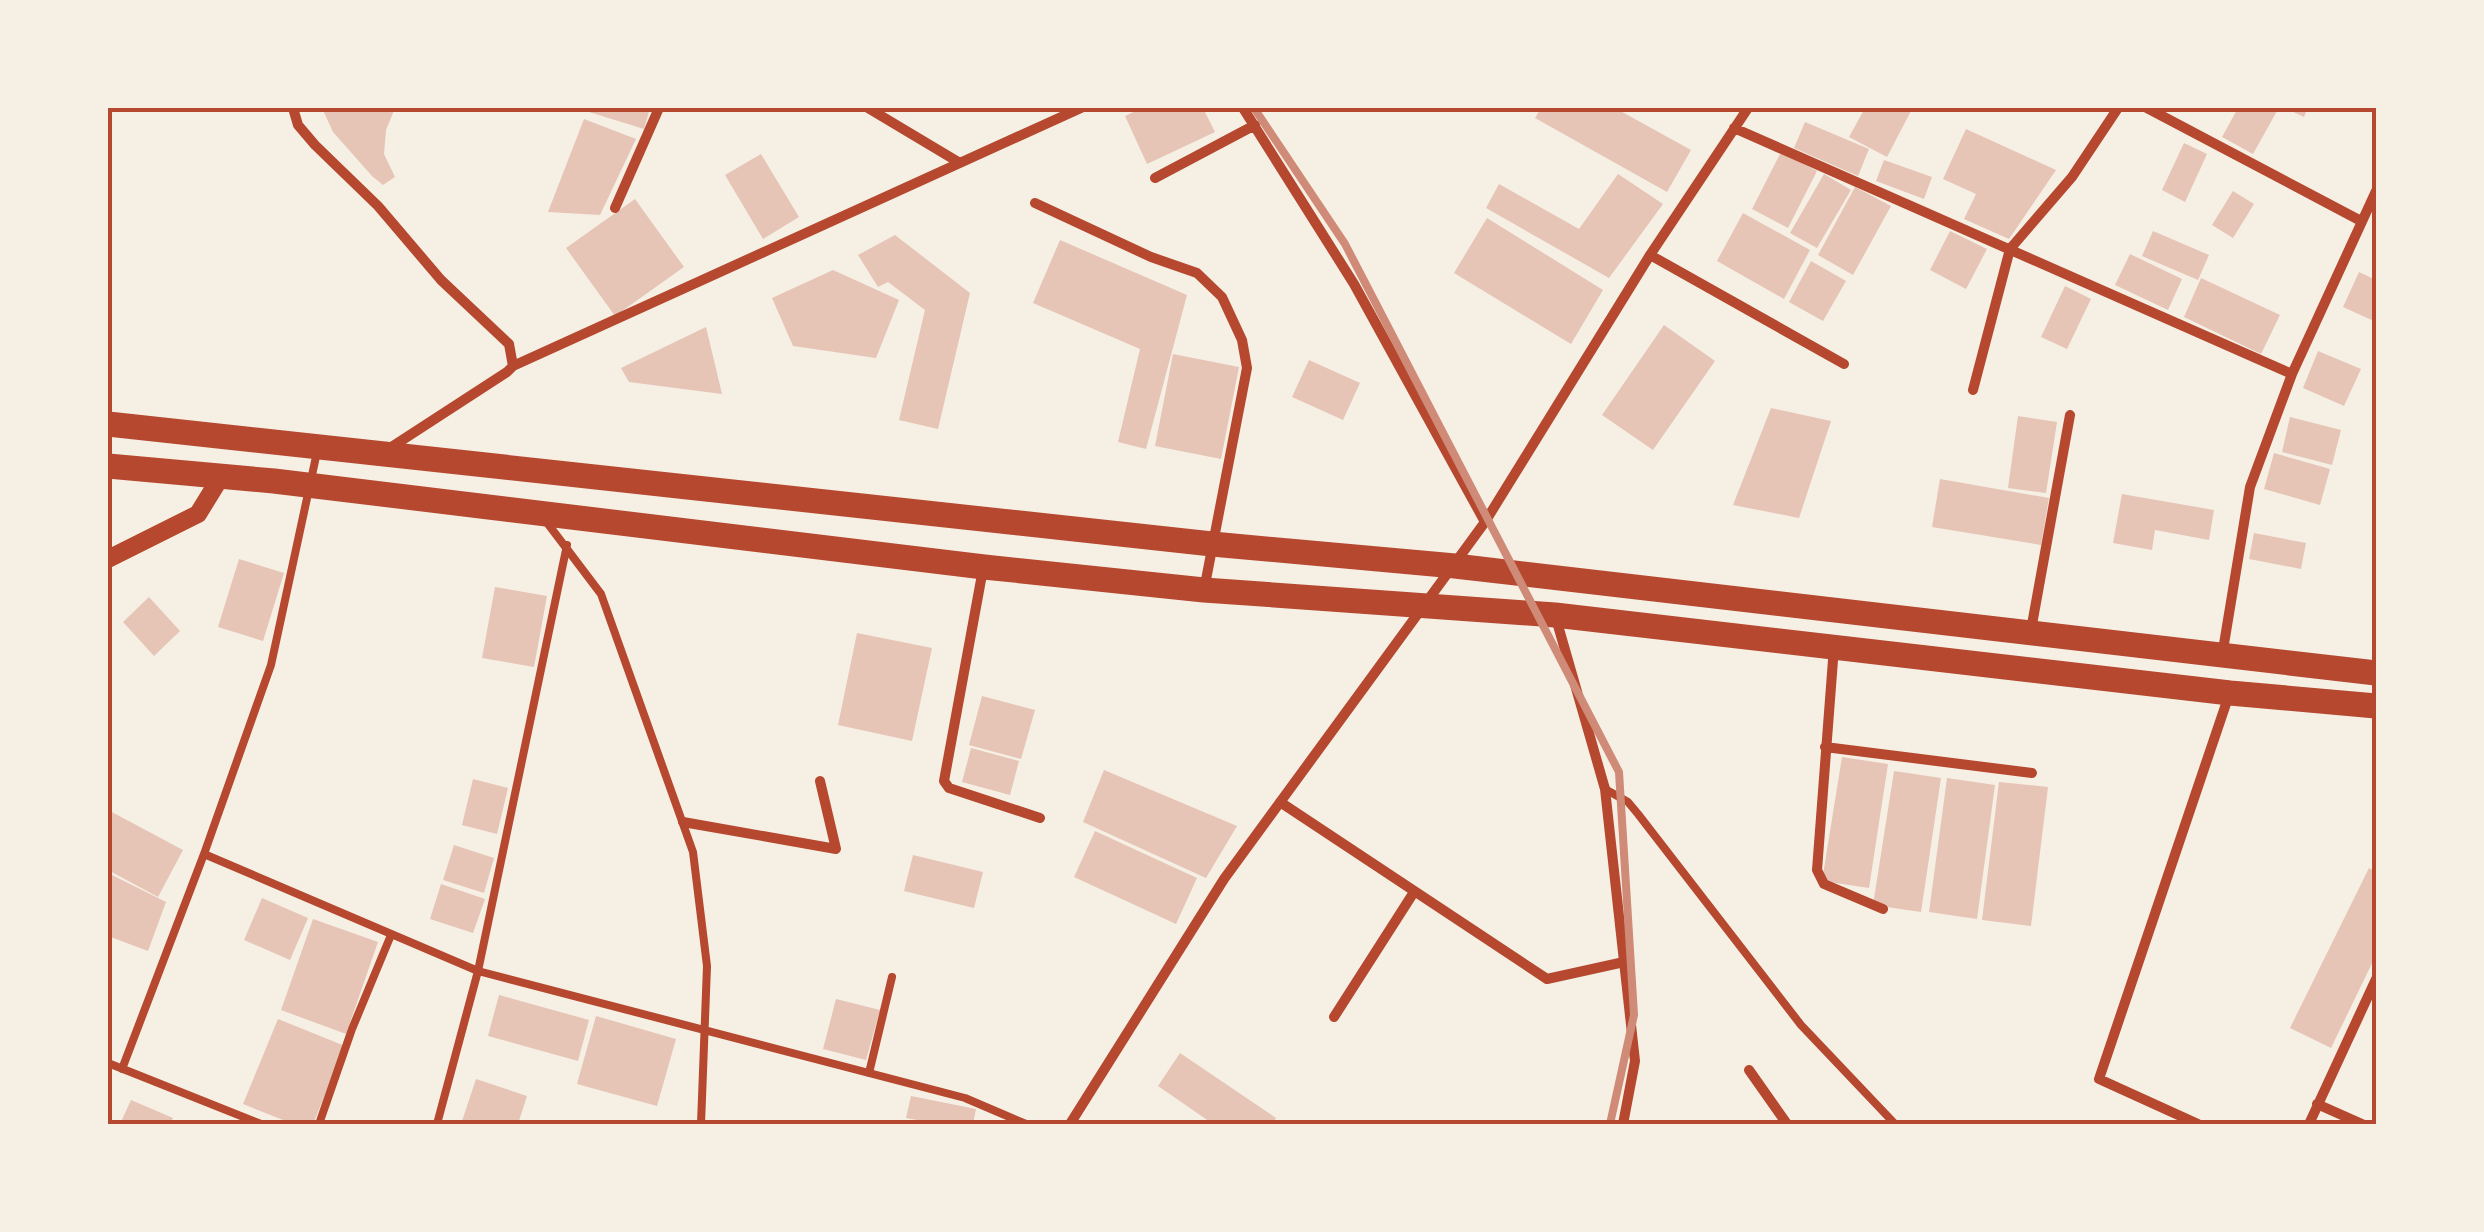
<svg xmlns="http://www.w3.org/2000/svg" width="2484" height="1232" viewBox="0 0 2484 1232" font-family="Montserrat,sans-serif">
  <rect width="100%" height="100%" fill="#f6efe4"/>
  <path fill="#e6c5b7" d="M 322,108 L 395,108 L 386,130 L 384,154 L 395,177 L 383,185 L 372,176 L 333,132 Z
    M 591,108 L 650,108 L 644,129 L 589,112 Z
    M 1142,108 L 1203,108 L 1215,132 L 1147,164 L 1125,116 Z
    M 1541,108 L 1615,108 L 1691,150 L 1667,192 L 1535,118 Z
    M 1865,108 L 1912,109 L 1887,157 L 1849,137 Z
    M 2238,108 L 2270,108 L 2277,111 L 2253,154 L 2222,137 Z
    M 2285,108 L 2308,108 L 2304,117 Z
    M 584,119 L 636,139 L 600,215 L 548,212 Z
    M 1805,122 L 1869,149 L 1858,176 L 1794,148 Z
    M 1966,129 L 2056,170 L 2009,239 L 1964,219 L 1976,194 L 1943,179 Z
    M 2184,143 L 2207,154 L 2185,202 L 2162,190 Z
    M 1781,152 L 1817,171 L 1788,228 L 1752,209 Z
    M 761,154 L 799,217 L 763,239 L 725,175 Z
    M 1884,160 L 1932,177 L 1924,199 L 1876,181 Z
    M 1618,174 L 1663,204 L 1609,278 L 1486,208 L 1499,184 L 1579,229 Z
    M 1824,174 L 1851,190 L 1817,248 L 1790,233 Z
    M 1855,187 L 1891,206 L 1853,275 L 1818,255 Z
    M 2233,191 L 2254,204 L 2233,238 L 2212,225 Z
    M 635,199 L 684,267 L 615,316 L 566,248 Z
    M 1743,213 L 1810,250 L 1784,299 L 1717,261 Z
    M 1487,218 L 1603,290 L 1571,344 L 1454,273 Z
    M 1950,231 L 1987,249 L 1966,289 L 1930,270 Z
    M 2153,231 L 2209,255 L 2198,280 L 2142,256 Z
    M 895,235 L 970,293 L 938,429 L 899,420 L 925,310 L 888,282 L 878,287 L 858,255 Z
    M 1060,240 L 1187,295 L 1146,449 L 1118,442 L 1140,349 L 1033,303 Z
    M 2130,254 L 2182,279 L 2168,310 L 2115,285 Z
    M 1811,261 L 1846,281 L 1823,321 L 1789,302 Z
    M 833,270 L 899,300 L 876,358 L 793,346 L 772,298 Z
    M 2359,272 L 2376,280 L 2376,322 L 2343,307 Z
    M 2201,278 L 2280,315 L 2261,354 L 2184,317 Z
    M 2065,286 L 2091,299 L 2067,349 L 2041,337 Z
    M 1664,325 L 1715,361 L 1653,450 L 1602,415 Z
    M 706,327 L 722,394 L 629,382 L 621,368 Z
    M 2318,351 L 2361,369 L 2344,406 L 2303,388 Z
    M 1173,354 L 1239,367 L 1221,459 L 1155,446 Z
    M 1309,360 L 1360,383 L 1343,420 L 1292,397 Z
    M 1771,408 L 1831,421 L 1799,518 L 1733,505 Z
    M 2018,416 L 2057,422 L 2046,493 L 2008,488 Z
    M 2290,417 L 2341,430 L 2332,465 L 2282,452 Z
    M 2274,453 L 2330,469 L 2320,505 L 2264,489 Z
    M 1940,479 L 2049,498 L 2041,545 L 1932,527 Z
    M 2122,494 L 2214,510 L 2209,540 L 2155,530 L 2152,550 L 2113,543 Z
    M 2254,533 L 2306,543 L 2301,569 L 2249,559 Z
    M 239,559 L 284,573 L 263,641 L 218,627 Z
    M 495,587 L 547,596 L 534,667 L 482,658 Z
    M 149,597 L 180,631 L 154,656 L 123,622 Z
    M 857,633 L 932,648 L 912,741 L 838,725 Z
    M 982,696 L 1035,710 L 1021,759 L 969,745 Z
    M 971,748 L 1019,761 L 1010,795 L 962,782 Z
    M 1842,757 L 1888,764 L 1869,888 L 1822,881 Z
    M 1104,770 L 1237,826 L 1206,878 L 1083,822 Z
    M 1894,771 L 1941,778 L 1921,912 L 1873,905 Z
    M 1947,778 L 1995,785 L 1977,919 L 1929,912 Z
    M 473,779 L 508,788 L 497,834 L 462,825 Z
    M 1999,782 L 2048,787 L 2031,926 L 1982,920 Z
    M 108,810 L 183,850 L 158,897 L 108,870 Z
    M 1095,831 L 1197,878 L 1176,924 L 1074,877 Z
    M 454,845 L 494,858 L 484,893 L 443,880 Z
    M 913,855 L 983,872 L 974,908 L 904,891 Z
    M 2369,868 L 2376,872 L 2376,955 L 2331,1048 L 2290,1028 Z
    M 108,873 L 166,902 L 148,951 L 108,936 Z
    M 441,884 L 485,899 L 473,933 L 430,919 Z
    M 262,898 L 308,918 L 290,960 L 244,940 Z
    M 313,919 L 378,942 L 346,1034 L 281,1010 Z
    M 499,995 L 589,1020 L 578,1061 L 488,1036 Z
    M 836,999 L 880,1010 L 866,1060 L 823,1049 Z
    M 596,1016 L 676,1039 L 657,1106 L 577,1084 Z
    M 278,1019 L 345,1046 L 313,1124 L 293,1124 L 243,1104 Z
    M 1180,1053 L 1276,1118 L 1272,1124 L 1213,1124 L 1158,1086 Z
    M 476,1079 L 527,1096 L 518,1124 L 461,1124 Z
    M 911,1096 L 976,1109 L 973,1124 L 940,1124 L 906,1118 Z
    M 131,1100 L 173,1118 L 170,1124 L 120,1124 Z"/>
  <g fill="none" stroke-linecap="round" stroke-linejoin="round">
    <path stroke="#b5482f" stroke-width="8" d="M 545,520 L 601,594 L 693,852 L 707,966 L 701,1124
      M 1605,789 L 1628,802 L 1638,814 L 1801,1025 L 1895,1124
      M 204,854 L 478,971 L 965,1098 L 1026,1124
      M 108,1063 L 261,1124
      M 122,1069 L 204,854 L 271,665 L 317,452
      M 869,1073 L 892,977
      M 319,1124 L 352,1029 L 391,935
      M 437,1124 L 478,971 L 567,545"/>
    <path stroke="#b5482f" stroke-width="10" d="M 293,108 L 298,125 L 315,145 L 378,206 L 441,280 L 509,344 L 513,366 L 507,372 L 390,448
      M 868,108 L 960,163
      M 1243,108 L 1354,284 L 1485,522
      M 2147,108 L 2361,221
      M 1734,128 L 2292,374
      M 1155,178 L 1255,125
      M 1035,203 L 1151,257 L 1197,273 L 1222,297 L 1242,340 L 1247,368 L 1204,590
      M 615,208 L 659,108
      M 1650,255 L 1844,364
      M 513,366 L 1081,108
      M 1973,390 L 2010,249 L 2072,177 L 2118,108
      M 983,569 L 944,781 L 949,788 L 1040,818
      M 1555,615 L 1605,789 L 1635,1061 L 1623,1124
      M 2031,630 L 2070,415
      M 1834,647 L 1817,870 L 1824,884 L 1883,909
      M 2222,656 L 2250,487 L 2292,374 L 2376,191
      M 1825,747 L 2032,773
      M 1280,802 L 1547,979 L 1624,962
      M 683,822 L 836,849 L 820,781
      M 1334,1017 L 1414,892
      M 1749,1070 L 1787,1124
      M 2317,1104 L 2362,1124
      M 1070,1124 L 1224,879 L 1485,522 L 1650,255 L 1748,108
      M 2198,1124 L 2099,1079 L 2229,695
      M 2309,1124 L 2376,979"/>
    <path stroke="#b5482f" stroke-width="18" d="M 108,559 L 198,514 L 222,475"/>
    <path stroke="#b5482f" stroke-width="25" d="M 108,424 L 1212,544 L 1455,566 L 2376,673
      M 108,466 L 274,481 L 984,567 L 1204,590 L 1555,615 L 2230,693 L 2376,706"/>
    <path stroke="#cf8b77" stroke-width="8" d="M 1254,108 L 1345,244 L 1619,772 L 1634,1015 L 1610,1124"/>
  </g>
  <rect width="2484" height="1232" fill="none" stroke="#f6efe4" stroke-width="220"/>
  <rect x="110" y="110" width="2264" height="1012" fill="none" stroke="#b5482f" stroke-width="4"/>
</svg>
